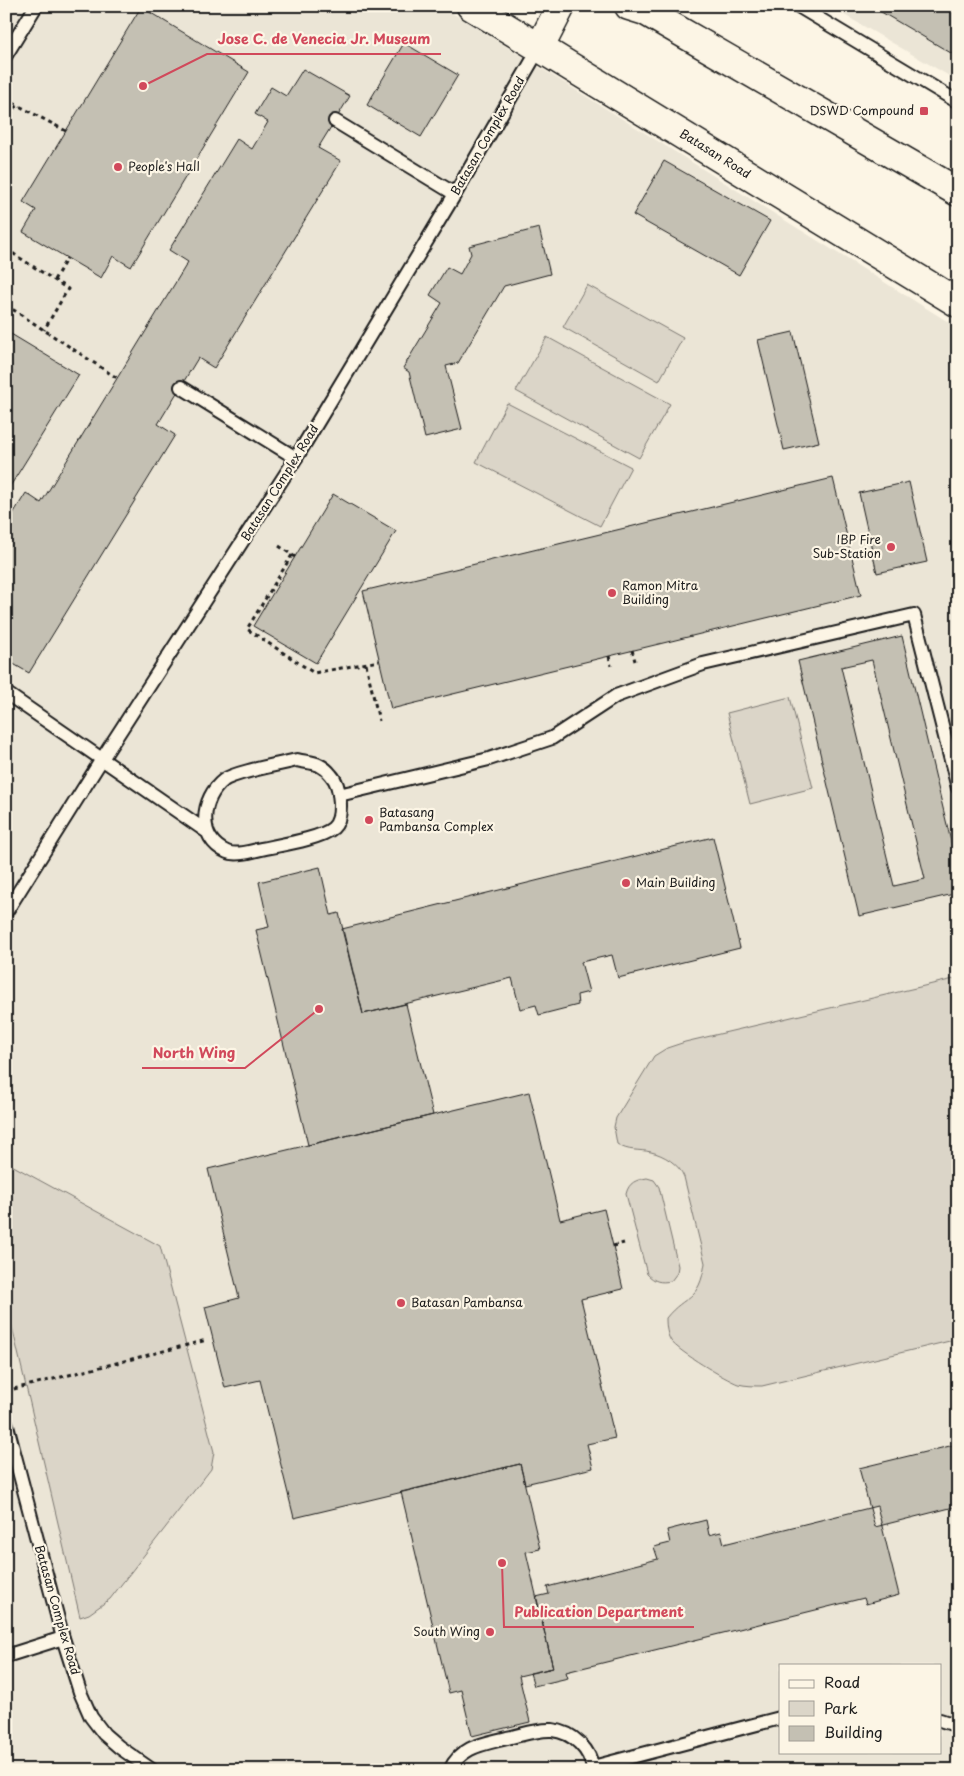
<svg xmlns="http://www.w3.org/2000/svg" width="964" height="1776" viewBox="0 0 964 1776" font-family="'Playpen Sans',sans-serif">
  <rect width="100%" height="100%" fill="#fcf5e5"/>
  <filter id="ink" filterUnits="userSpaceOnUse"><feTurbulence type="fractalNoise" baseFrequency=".02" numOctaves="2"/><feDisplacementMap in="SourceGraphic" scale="10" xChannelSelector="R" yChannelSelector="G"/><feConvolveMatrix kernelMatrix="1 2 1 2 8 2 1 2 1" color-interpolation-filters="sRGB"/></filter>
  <g filter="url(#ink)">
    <path fill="#ebe5d6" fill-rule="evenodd" d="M 6,6 L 441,6 L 958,328 L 958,1770 L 6,1770 ZM 780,1665 L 940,1665 L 940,1752 L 780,1752 Z
      M 829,6 L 958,6 L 958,81 Z"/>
    <path fill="#dbd5c8" stroke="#7c7872" d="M 587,285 L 683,338 L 659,381 L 563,327 Z
      M 547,337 L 670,404 L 639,458 L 516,391 Z
      M 507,403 L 631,467 L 600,526 L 476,462 Z
      M 790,697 L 813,788 L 750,804 L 727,713 Z
      M 958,978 L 958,1339 L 762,1386 C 754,1386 746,1386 738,1384 C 725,1379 679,1352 671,1341 C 667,1335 666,1326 666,1318 C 686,1293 699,1303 705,1263 L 684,1177 C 679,1164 664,1155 651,1152 C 639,1149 628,1152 617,1144 L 614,1127 L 616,1118 L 654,1056 L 667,1048 L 685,1042 Z
      M 6,1162 L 160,1246 L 214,1452 L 211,1469 L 110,1599 L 89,1614 L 80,1617 L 6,1301 Z
      M 647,1178 L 654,1180 L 659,1187 L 678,1266 L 677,1273 L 671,1281 C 660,1283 655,1282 647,1274 L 626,1194 C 629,1182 636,1180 647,1178 Z"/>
    <path fill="#c4c0b3" stroke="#1c1c1c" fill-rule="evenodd" d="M 871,6 L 958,6 L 958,52 L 956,56 Z
      M 141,7 L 249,72 L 131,267 L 113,256 L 101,278 L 23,232 L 36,210 L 23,202 Z
      M 404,43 L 458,75 L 421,137 L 367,105 Z
      M 303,69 L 350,96 L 318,148 L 341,161 L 214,368 L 198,358 L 158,424 L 175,435 L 29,673 L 10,662 L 6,668 L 6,525 L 26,493 L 41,503 L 188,262 L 169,250 L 237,139 L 252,149 L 268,122 L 255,114 L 271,87 L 286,96 Z
      M 664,161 L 770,221 L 739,275 L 633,215 Z
      M 539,228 L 550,274 L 504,286 L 458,363 L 446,366 L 462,429 L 425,438 L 409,372 L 403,368 L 442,303 L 430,295 L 447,267 L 460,274 L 471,254 L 469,246 Z
      M 6,331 L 79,375 L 6,493 Z
      M 793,332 L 819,442 L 784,450 L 758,340 Z
      M 833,478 L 861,595 L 391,709 L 363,591 Z
      M 909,482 L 927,562 L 877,573 L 859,493 Z
      M 333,494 L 396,531 L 316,663 L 253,626 Z
      M 902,636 L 958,871 L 958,893 L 859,916 L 798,661 ZM 872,660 L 925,879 L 894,886 L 841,667 Z
      M 713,837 L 740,948 L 618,978 L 612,955 L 581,962 L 589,992 L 577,995 L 578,1005 L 539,1015 L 536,1005 L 520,1009 L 512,978 L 363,1014 L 342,929 Z
      M 320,867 L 331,915 L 339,913 L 363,1014 L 406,1004 L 433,1115 L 308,1145 L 256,930 L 269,927 L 259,882 Z
      M 529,1092 L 560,1220 L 604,1209 L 613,1246 L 623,1289 L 581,1299 L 615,1438 L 587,1444 L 593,1468 L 525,1484 L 520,1464 L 294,1518 L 260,1380 L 225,1388 L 205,1307 L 239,1298 L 208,1169 Z
      M 958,1444 L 958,1506 L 875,1527 L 859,1468 Z
      M 520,1464 L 540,1549 L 526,1552 L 553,1668 L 519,1676 L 530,1722 L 472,1736 L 461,1690 L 449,1693 L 401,1492 Z
      M 877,1506 L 899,1595 L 866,1604 L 864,1598 L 566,1672 L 568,1678 L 534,1686 L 530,1673 L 553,1668 L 536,1597 L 549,1594 L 547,1587 L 658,1559 L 654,1547 L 670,1543 L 667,1530 L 706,1520 L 709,1535 L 721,1532 L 724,1544 Z"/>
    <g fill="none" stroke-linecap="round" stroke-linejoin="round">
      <defs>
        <path id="lane" d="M 798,6 L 958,102
          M 6,55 L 36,6
          M 335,121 L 455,194
          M 181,387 L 296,458
          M 6,693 L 206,831
          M 297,760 C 304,762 313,762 319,765 C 323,767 328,771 331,775 C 341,785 344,818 333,828 C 319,840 272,846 253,851 C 245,853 234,855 227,852 C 196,838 201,798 224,780 C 235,772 281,764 297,760 Z
          M 339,795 L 489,759 L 552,738 L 616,696 L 703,664 L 914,615 L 958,788
          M 6,912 L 102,759 L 296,458 L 455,194 L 540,47
          M 6,1422 L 63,1638 L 80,1692 L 91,1717 L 104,1734 L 119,1747 L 152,1770
          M 6,1656 L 63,1638
          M 940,1720 L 958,1726
          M 593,1767 L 780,1718
          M 450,1770 C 461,1746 484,1744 507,1738 C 522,1735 537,1729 552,1730 C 573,1732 591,1750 593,1770"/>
        <path id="secondary" d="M 471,6 L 958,303
          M 629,6 L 645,11 L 958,192
          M 540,47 L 561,6"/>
      </defs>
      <use href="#lane" stroke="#1c1c1c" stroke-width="16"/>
      <use href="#secondary" stroke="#1c1c1c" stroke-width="31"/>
      <path stroke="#1c1c1c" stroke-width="3" stroke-dasharray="4 4" stroke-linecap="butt" d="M 6,99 L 66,131
        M 6,122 L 17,105
        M 6,249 L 68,289 L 44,330
        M 54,280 L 67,258
        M 6,305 L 117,378
        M 279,546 L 295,557
        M 292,555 L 247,629 L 314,673 L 379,661
        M 632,650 L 635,661
        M 609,656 L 611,666
        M 366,664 L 379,721
        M 613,1246 L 624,1243
        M 6,1391 L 207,1340"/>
      <use href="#lane" stroke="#fcf5e5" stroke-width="12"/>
      <use href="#secondary" stroke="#fcf5e5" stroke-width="28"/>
    </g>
  </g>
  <g fill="#d1495b" stroke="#fcf5e5" stroke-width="2">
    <rect x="919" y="106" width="10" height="10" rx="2.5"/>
    <circle cx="118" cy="167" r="5"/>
    <circle cx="891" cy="547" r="5"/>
    <circle cx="612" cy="593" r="5"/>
    <circle cx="369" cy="820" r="5"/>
    <circle cx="626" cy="883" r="5"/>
    <circle cx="401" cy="1303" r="5"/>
    <circle cx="490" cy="1632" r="5"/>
  </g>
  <g text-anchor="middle" stroke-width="4.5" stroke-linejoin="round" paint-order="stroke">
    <g font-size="12" fill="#1c1c1c" stroke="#fcf5e5" text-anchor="start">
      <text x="914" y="115" text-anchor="end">DSWD Compound</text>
      <text x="128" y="171">People's Hall</text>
      <text x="881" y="544" text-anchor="end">IBP Fire<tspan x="881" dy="14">Sub-Station</tspan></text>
      <text x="622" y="590">Ramon Mitra<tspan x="622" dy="14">Building</tspan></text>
      <text x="379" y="817">Batasang<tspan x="379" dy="14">Pambansa Complex</tspan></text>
      <text x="636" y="887">Main Building</text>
      <text x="411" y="1307">Batasan Pambansa</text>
      <text x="480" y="1636" text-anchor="end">South Wing</text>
    </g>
    <g font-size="12" fill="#1c1c1c" stroke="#fcf5e5">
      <text transform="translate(488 136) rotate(-60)" y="4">Batasan Complex Road</text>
      <text transform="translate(715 154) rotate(32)" y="4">Batasan Road</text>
      <text transform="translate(280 483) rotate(-58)" y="4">Batasan Complex Road</text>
      <text transform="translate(57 1610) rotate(74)" y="4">Batasan Complex Road</text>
    </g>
  </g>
  <path fill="none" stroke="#d1495b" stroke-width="2" d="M143 86L207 54H441M319 1009L245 1068H142M502 1563L504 1627H694"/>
  <g fill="#d1495b" stroke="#fcf5e5" stroke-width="2">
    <circle cx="143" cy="86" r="5"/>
    <circle cx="319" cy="1009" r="5"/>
    <circle cx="502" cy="1563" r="5"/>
  </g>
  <g font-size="14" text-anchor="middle" font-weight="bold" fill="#d1495b" stroke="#fcf5e5" stroke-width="4.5" stroke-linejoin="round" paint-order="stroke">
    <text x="324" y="44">Jose C. de Venecia Jr. Museum</text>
    <text x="194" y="1058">North Wing</text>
    <text x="599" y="1617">Publication Department</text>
  </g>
  <rect width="964" height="1776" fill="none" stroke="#fcf5e5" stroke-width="25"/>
  <rect x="12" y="12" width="939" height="1751" fill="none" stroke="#1c1c1c" stroke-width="2" filter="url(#ink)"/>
  <rect x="779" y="1664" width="162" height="90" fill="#fcf5e5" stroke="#a29e95"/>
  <rect x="789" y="1680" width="25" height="8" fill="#fcf5e5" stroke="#a29e95"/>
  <text x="824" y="1688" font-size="15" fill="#1c1c1c">Road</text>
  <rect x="789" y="1701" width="25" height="15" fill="#dbd5c8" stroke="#a29e95"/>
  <text x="824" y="1714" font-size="15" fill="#1c1c1c">Park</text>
  <rect x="789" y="1726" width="25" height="15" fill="#c4c0b3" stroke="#a29e95"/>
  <text x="824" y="1738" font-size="15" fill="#1c1c1c">Building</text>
</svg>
